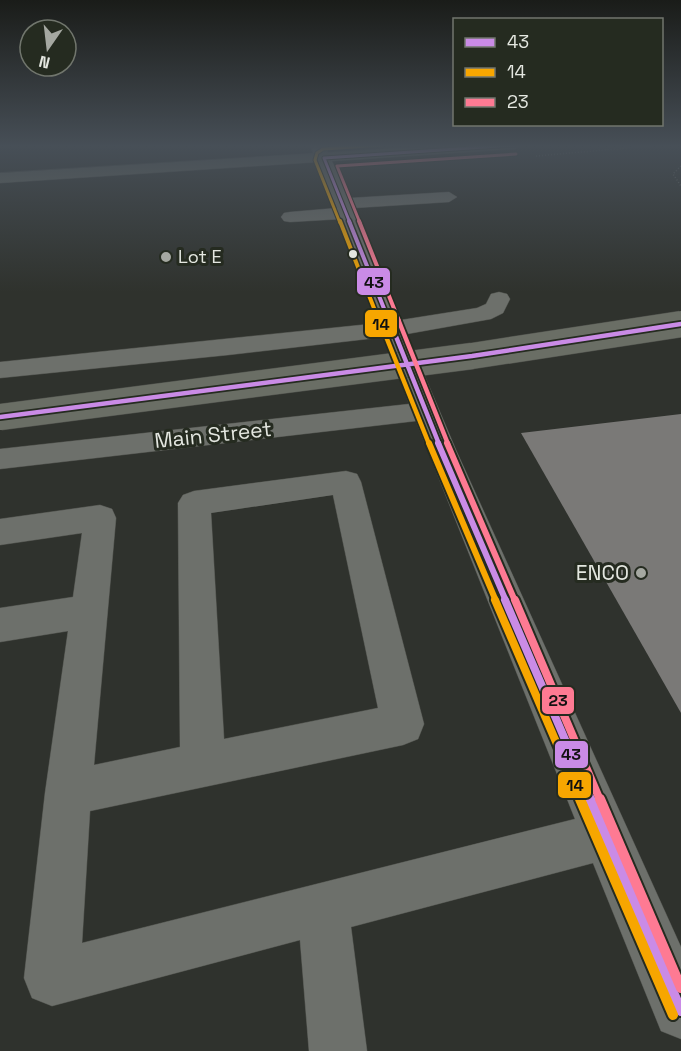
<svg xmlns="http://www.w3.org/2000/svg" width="681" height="1051" viewBox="0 0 681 1051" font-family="'Space Grotesk',sans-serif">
  <rect width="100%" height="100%" fill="#2f322d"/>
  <path fill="#7a7977" d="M 681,414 L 681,713 L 521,433 Z"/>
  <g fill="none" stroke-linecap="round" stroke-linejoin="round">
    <defs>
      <path id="minor" d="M 310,145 L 324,145 L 350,198 L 449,192 L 457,197 L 449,202 L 354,208 L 401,320 L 477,308 L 486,304 L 491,294 L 499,292 L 507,294 L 510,299 L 503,313 L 491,319 L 407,334 L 456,450 L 681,947 L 681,1039 L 661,1031 L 593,863 L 351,927 L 367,1051 L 309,1051 L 300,940 L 52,1006 L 32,998 L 24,978 L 45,793 L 68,631 L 0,642 L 0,608 L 73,597 L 82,533 L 0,545 L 0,519 L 100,505 L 112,509 L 116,518 L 94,765 L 180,747 L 178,503 L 183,495 L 194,491 L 346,471 L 357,474 L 361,482 L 424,724 L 418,739 L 403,745 L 90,811 L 82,943 L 575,819 L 416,421 L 0,469 L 0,449 L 409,404 L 385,337 L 228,355 L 0,378 L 0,362 L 380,323 L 341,219 L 290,222 L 284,221 L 281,217 L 284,213 L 290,212 L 337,208 ZM 333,495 L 378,708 L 224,739 L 211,513 Z"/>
      <path id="major" d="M 447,145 L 522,145 L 515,149 L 0,183 L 0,173 Z"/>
    </defs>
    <use href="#minor" stroke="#4d4f4a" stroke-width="1"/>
    <use href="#major" stroke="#4d4f4a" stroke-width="1"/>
    <path stroke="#6b6e69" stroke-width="1.5" stroke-dasharray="1 2" stroke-linecap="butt" d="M 536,156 L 661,145
      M 681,166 L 673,174 L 681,186"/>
    <use href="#minor" fill="#6d706b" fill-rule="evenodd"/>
    <use href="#major" fill="#6a6e65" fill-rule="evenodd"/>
    <defs>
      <path id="major-bridge" d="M 0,417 L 472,356 L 681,324"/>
    </defs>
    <use href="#major-bridge" stroke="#4d4f4a" stroke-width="27" stroke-linecap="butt"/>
    <use href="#major-bridge" stroke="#6a6e65" stroke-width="26"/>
    <defs>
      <path id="bus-1-far5" d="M 350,223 L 324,158 L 514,145"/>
      <path id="bus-1-far4" d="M 349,221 L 389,321"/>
      <path id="bus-1-far3" d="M 389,319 L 439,444
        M 0,417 L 472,356 L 681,324"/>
      <path id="bus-1-far2" d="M 438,443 L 506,601"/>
      <path id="bus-1-far1" d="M 505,600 L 591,800"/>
      <path id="bus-1" d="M 590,799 L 681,1011"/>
      <path id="bus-2-far5" d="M 340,223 L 315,160 L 317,153 L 323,149 L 382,145"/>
      <path id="bus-2-far4" d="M 340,221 L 379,321"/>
      <path id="bus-2-far3" d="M 379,319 L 429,444"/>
      <path id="bus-2-far2" d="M 429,443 L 496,601"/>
      <path id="bus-2-far1" d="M 495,600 L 581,800"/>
      <path id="bus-2" d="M 580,799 L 673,1015"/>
      <path id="bus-3-far5" d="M 360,223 L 337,166 L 516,154"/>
      <path id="bus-3-far4" d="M 359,221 L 399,321"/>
      <path id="bus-3-far3" d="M 398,319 L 448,444"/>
      <path id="bus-3-far2" d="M 447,443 L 515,601"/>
      <path id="bus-3-far1" d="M 515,600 L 600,800"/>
      <path id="bus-3" d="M 600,799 L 681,988"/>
    </defs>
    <use href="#bus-1-far5" stroke="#252b20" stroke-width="5"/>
    <use href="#bus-1-far4" stroke="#252b20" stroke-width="7"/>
    <use href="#bus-1-far3" stroke="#252b20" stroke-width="8"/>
    <use href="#bus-1-far2" stroke="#252b20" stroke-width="10"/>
    <use href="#bus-1-far1" stroke="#252b20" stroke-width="12"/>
    <use href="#bus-1" stroke="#252b20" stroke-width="14"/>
    <use href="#bus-2-far5" stroke="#252b20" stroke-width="5"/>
    <use href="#bus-2-far4" stroke="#252b20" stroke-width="7"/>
    <use href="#bus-2-far3" stroke="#252b20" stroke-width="8"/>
    <use href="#bus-2-far2" stroke="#252b20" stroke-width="10"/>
    <use href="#bus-2-far1" stroke="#252b20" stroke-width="12"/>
    <use href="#bus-2" stroke="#252b20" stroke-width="14"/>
    <use href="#bus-3-far5" stroke="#252b20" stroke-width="5"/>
    <use href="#bus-3-far4" stroke="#252b20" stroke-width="7"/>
    <use href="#bus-3-far3" stroke="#252b20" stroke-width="8"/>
    <use href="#bus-3-far2" stroke="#252b20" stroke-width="10"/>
    <use href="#bus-3-far1" stroke="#252b20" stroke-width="12"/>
    <use href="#bus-3" stroke="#252b20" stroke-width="14"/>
    <use href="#bus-1-far5" stroke="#ca8be6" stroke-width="3"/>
    <use href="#bus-1-far4" stroke="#ca8be6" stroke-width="4"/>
    <use href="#bus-1-far3" stroke="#ca8be6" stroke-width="4.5"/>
    <use href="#bus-1-far2" stroke="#ca8be6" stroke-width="6"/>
    <use href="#bus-1-far1" stroke="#ca8be6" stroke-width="8"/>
    <use href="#bus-1" stroke="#ca8be6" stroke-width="10"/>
    <use href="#bus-2-far5" stroke="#f7a600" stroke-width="3"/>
    <use href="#bus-2-far4" stroke="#f7a600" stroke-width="4"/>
    <use href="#bus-2-far3" stroke="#f7a600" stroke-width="4.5"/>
    <use href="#bus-2-far2" stroke="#f7a600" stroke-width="6"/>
    <use href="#bus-2-far1" stroke="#f7a600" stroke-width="8"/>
    <use href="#bus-2" stroke="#f7a600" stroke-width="10"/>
    <use href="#bus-3-far5" stroke="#fe7a93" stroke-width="3"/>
    <use href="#bus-3-far4" stroke="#fe7a93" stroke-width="4"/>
    <use href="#bus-3-far3" stroke="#fe7a93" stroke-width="4.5"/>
    <use href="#bus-3-far2" stroke="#fe7a93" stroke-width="6"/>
    <use href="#bus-3-far1" stroke="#fe7a93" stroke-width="8"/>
    <use href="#bus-3" stroke="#fe7a93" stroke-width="10"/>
  </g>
  <linearGradient id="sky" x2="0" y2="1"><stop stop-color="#1a1c19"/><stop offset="0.5" stop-color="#474f57"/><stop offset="1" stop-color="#474f57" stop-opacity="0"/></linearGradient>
  <rect width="681" height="292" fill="url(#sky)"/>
  <circle fill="#e4e7e0" stroke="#252b20" stroke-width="2" cx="353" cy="254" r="5"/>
  <g fill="#a5a8a1" stroke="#252b20" stroke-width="2">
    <circle cx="166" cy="257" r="6"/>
    <circle cx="641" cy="573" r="6"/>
  </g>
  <g text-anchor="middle" stroke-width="6" stroke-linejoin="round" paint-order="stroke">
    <g font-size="18" fill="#e4e7e0" stroke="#252b20" text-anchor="start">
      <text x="178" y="263">Lot E</text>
    </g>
    <g font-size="21" fill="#e4e7e0" stroke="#252b20">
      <text transform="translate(213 435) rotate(-6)" y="7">Main Street</text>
    </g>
    <g font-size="21" fill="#e4e7e0" stroke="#252b20" text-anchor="end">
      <text x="629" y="580">ENCO</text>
    </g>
  </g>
  <g stroke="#252b20" stroke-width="2">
    <rect x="356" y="267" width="35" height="29" rx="6" fill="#ca8be6"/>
    <rect x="364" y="309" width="34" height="29" rx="6" fill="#f7a600"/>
    <rect x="541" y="686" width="34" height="29" rx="6" fill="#fe7a93"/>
    <rect x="554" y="740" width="35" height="29" rx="6" fill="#ca8be6"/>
    <rect x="557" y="771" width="35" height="28" rx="6" fill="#f7a600"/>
  </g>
  <g font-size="16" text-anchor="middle" font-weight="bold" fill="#111">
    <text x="374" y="288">43</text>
    <text x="381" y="330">14</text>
    <text x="558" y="706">23</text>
    <text x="571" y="760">43</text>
    <text x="575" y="791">14</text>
  </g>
  <rect x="453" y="18" width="210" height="108" fill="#252b20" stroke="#71766d" stroke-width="1.5"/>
  <rect x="465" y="38" width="30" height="9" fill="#ca8be6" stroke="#71766d" stroke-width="1.5"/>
  <text x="507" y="48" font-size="18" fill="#e4e7e0">43</text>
  <rect x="465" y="68" width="30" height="9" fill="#f7a600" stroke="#71766d" stroke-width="1.5"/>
  <text x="507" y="78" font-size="18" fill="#e4e7e0">14</text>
  <rect x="465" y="98" width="30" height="9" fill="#fe7a93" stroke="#71766d" stroke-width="1.5"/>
  <text x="507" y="108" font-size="18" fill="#e4e7e0">23</text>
  <g transform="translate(48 48) rotate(194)"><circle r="28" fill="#252b20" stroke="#71766d" stroke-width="1.5"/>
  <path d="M0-4.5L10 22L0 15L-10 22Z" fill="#a5a8a1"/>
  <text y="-9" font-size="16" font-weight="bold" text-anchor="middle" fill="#e4e7e0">N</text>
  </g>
</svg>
